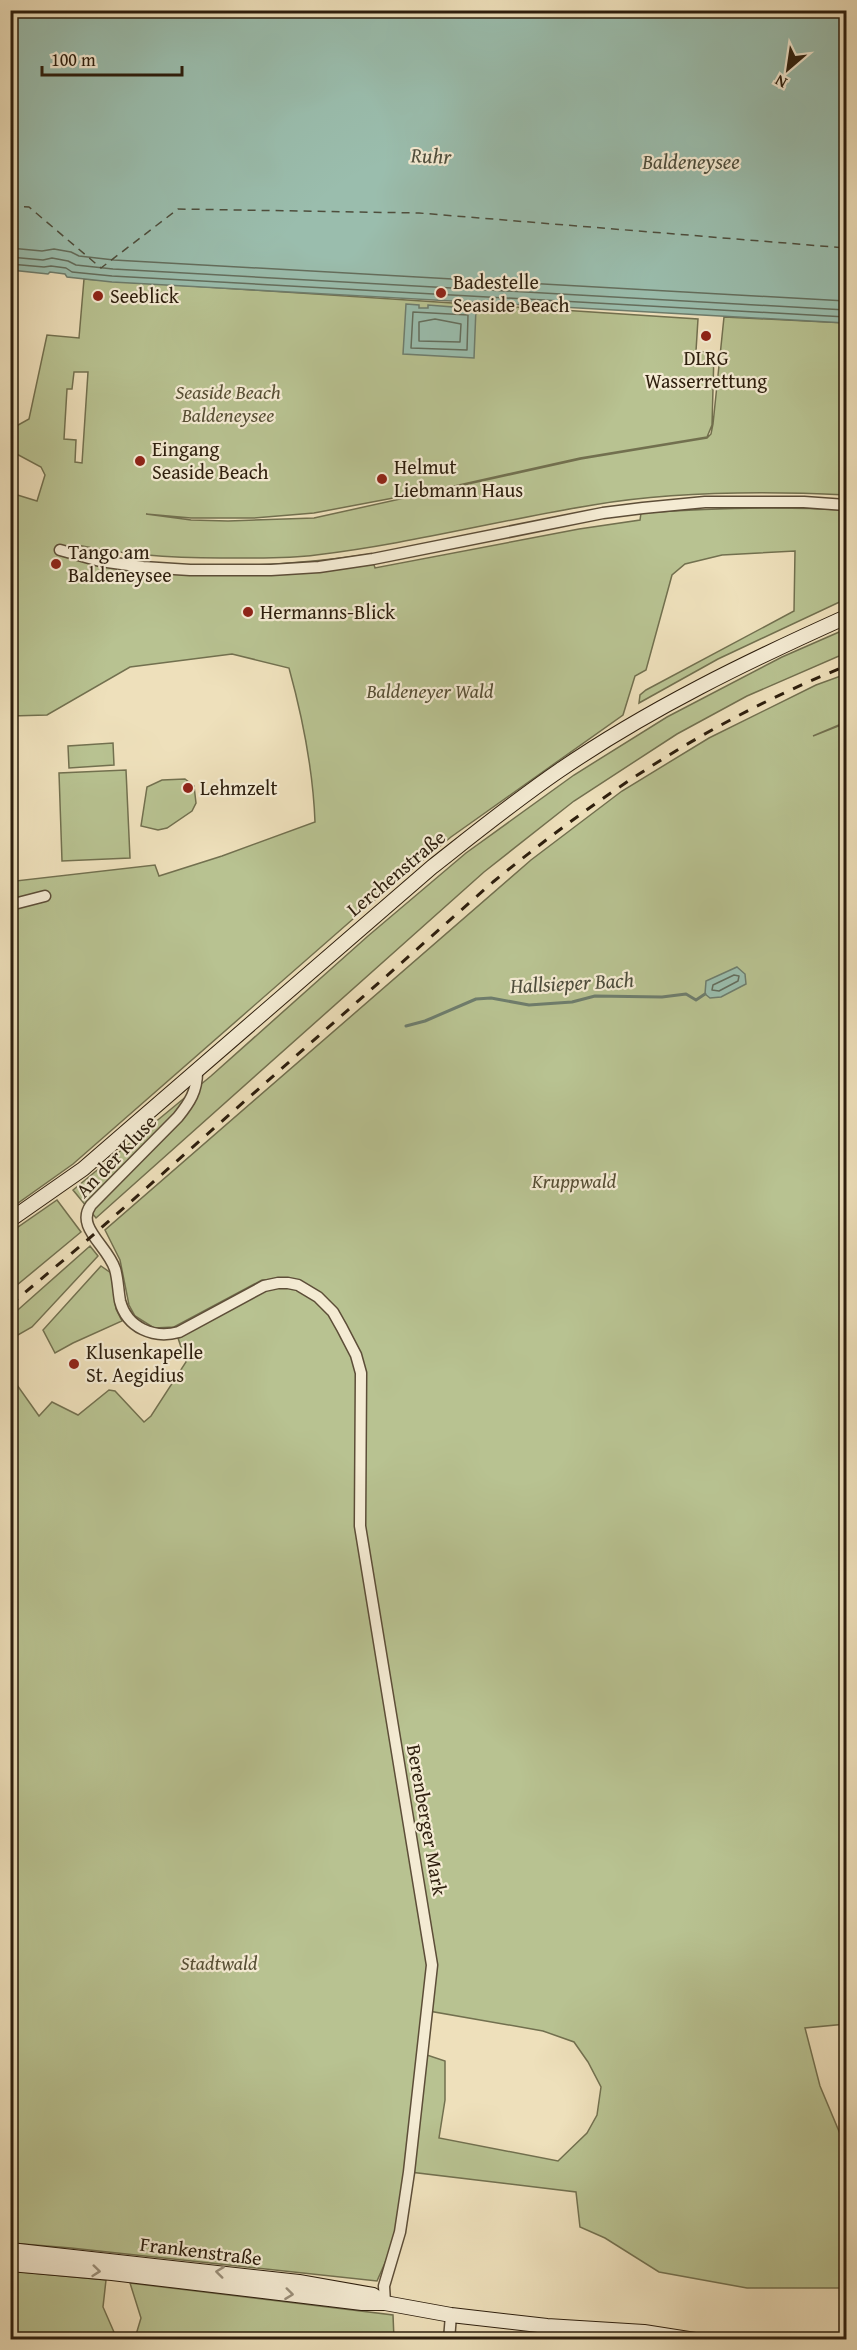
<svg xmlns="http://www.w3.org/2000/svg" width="857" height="2350" viewBox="0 0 857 2350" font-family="'Gentium Book Plus',serif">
  <rect width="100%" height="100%" fill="#eee0bb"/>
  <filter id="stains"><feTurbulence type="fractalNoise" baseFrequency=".00333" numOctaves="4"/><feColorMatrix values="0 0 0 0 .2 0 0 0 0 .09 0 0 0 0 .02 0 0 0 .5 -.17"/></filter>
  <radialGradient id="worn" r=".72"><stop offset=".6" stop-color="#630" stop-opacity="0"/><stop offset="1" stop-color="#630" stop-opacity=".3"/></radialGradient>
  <path fill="#b8c291" stroke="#72704f" stroke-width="1.5" fill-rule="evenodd" d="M 84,279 L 698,319 L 696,351 L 714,353 L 712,425 L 707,437 L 580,458 L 441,489 L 314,513 L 254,518 L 191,518 L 146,514 L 191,520 L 228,521 L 314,518 L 581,459 L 707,438 L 711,434 L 713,424 L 724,317 L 846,323 L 846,495 C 763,491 676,491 593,505 C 500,520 409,544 316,555 C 285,559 253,558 221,558 C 172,558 125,555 77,545 L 78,552 C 100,556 123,561 146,563 C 222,569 297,565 371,554 L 375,568 L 579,529 L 640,520 L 641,513 C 709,508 778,506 846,510 L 846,599 L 718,659 L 639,703 L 640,695 L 646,690 L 794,611 L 795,551 L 722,555 L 685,564 L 672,575 L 646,670 L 635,676 L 623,715 L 451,837 L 377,898 L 73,1164 L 11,1208 L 11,837 L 12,837 L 16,881 L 155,865 L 159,876 L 222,856 L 315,822 C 313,769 303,719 289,668 L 232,654 L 130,667 L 47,715 L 11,716 L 11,493 L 37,501 L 45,475 L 41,467 L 11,451 L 11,429 L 29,419 L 47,335 L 79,338 ZM 74,372 L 88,372 L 82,463 L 75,462 L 76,440 L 64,439 L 67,389 L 72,389 Z
    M 846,629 L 846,653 L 747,696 L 677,734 L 574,801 L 484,872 L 96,1218 L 73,1190 L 211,1076 L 368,936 L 466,853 L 574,775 L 667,717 L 782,657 Z
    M 846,674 L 846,722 L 813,736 L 846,723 L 846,2024 L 805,2028 L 820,2086 L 846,2148 L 846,2288 L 747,2288 L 659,2272 L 605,2238 L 580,2227 L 576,2192 L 410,2172 L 424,2054 L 445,2061 L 445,2100 L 439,2138 L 558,2161 L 587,2133 L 597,2115 L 601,2087 L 588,2062 L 574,2042 L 543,2031 L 429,2011 L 429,1965 L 399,2231 L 377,2281 L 71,2248 L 11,2243 L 10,1375 L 39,1416 L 52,1402 L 78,1415 L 109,1390 L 115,1391 L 144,1422 L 151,1416 L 186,1362 L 178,1338 C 201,1325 259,1285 283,1286 C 317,1287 352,1341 357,1371 C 359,1387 358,1405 359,1421 C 360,1456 361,1491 363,1526 L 365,1378 L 334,1310 L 281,1279 L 262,1280 L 174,1327 L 154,1328 L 135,1316 L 129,1305 L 120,1260 L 105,1230 L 531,860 L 622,791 L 709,738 L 816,685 Z
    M 113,743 L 114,765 L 69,768 L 68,746 Z
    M 126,770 L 130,858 L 62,861 L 59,773 Z
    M 185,779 L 194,786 L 196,803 L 192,811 L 167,828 L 158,830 L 141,826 L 147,787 L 162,780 Z
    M 57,1200 L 81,1232 L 11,1290 L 11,1232 Z
    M 90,1246 L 98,1256 L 32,1327 L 11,1339 L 11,1316 Z
    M 101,1266 L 111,1273 L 116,1309 L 122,1321 L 73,1343 L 55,1353 L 43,1330 Z
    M 11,2271 L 106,2280 L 103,2307 L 117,2339 L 11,2339 Z
    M 130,2283 L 393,2315 L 394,2339 L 129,2339 L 135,2338 L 141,2318 Z"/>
  <path fill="#9abdad" stroke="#6e7d6d" stroke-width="1.5" d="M 11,10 L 846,11 L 846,323 L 112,282 L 67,277 L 65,274 L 50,272 L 48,274 L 11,270 Z
    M 406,304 L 419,305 L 419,308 L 428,308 L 428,305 L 453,307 L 453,310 L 476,308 L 474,358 L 403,354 Z
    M 737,967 L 745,974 L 746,984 L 721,997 L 710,998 L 705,994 L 706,981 Z"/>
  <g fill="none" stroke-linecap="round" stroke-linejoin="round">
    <path stroke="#646e5d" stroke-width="1.5" d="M 10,248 L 42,251 L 54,249 L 71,252 L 79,256 L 114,260 L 846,301
      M 10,257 L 43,260 L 52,258 L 68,261 L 76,265 L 113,269 L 846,310
      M 10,264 L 44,267 L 51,266 L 66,268 L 72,272 L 112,276 L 846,317
      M 413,312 L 468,315 L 467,350 L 411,348 Z
      M 435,319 L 461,324 L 460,342 L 419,341 L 419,322 Z
      M 734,975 L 739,976 L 738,981 L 719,991 L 712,990 L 713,985 Z"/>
    <path stroke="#6e7d6d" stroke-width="3" d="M 406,1026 L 425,1021 L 476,999 L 491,998 L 529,1005 L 572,1002 L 595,996 L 662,997 L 686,994 L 696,1000 L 705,994"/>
    <path stroke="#4e4e3d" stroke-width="1.5" stroke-dasharray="8 6" stroke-linecap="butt" d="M 10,206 L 29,207 L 101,268 L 178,209 L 419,213 L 846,248"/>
    <defs>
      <path id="minor" d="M 60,550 L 100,561 L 143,567 L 190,570 L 271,570 L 319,567 L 373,559 L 603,513 L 643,508 L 705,502 L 804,502 L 846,505
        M 10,905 L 45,896
        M 197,1072 C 197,1091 190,1102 178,1117 L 91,1205 C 75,1227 107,1245 115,1269 C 118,1279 118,1290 120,1301 C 127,1328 154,1339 179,1332 L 264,1286 L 278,1283 L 288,1283 L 298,1285 L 318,1297 L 333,1312 L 342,1328 L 356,1355 L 361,1373 L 360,1526 L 432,1965 L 409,2172 L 400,2232 L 384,2286 L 385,2303
        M 449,2340 L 451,2315"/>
      <path id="secondary" d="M 10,1220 L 83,1169 L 432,867 C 474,834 516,800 560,770 C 649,709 748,661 846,617
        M 10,2250 L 299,2282 L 373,2295 L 380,2300
        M 10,2264 L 112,2273 L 362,2303 L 385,2303 L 451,2315 L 547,2326 L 644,2332 L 695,2340"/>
    </defs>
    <use href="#minor" stroke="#5d4e38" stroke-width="13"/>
    <use href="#secondary" stroke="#2d1e0d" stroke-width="16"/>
    <use href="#minor" stroke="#f4ebd3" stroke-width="10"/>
    <use href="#secondary" stroke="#f4ebd3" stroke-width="14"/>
    <path stroke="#2d1e0d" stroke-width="3" stroke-dasharray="10 10" stroke-linecap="butt" d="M 10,1305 L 84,1243 L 493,882 C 606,790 710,721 846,666"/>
  </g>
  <defs><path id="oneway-chevron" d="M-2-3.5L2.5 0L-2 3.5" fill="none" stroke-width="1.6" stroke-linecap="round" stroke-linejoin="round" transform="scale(1.5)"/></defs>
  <g stroke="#9a8f7a">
    <use href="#oneway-chevron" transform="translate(96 2271) rotate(6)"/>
    <use href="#oneway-chevron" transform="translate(220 2272) rotate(-173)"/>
    <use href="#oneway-chevron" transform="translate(289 2294) rotate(7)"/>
  </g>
  <g fill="#8f2418" stroke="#f4ebd3" stroke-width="2">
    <circle cx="441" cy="293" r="6"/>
    <circle cx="98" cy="296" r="6"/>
    <circle cx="706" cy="336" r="6"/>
    <circle cx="140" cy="461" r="6"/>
    <circle cx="382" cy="479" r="6"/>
    <circle cx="56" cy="564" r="6"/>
    <circle cx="248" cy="612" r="6"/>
    <circle cx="188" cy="788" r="6"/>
    <circle cx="74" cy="1364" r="6"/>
  </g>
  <g text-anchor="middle" stroke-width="4.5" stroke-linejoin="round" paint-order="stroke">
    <g font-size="20" fill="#2d1e0d" stroke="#f4ebd3" text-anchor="start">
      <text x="453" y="289">Badestelle<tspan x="453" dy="23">Seaside Beach</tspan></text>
      <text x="110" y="303">Seeblick</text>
      <text x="706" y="365" text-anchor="middle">DLRG<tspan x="706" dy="23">Wasserrettung</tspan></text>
      <text x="152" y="456">Eingang<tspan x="152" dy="23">Seaside Beach</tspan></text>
      <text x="394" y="474">Helmut<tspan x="394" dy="23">Liebmann Haus</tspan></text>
      <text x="68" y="559">Tango am<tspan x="68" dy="23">Baldeneysee</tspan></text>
      <text x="260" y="619">Hermanns-Blick</text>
      <text x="200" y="795">Lehmzelt</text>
      <text x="86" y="1359">Klusenkapelle<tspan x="86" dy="23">St. Aegidius</tspan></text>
    </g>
    <g font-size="20" font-style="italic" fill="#574f35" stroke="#f4ebd3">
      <text x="228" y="399">Seaside Beach<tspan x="228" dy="23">Baldeneysee</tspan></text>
      <text x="430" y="698">Baldeneyer Wald</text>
      <text x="574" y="1188">Kruppwald</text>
      <text x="219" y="1970">Stadtwald</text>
    </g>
    <g font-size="20" fill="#2d1e0d" stroke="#f4ebd3">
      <text transform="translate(396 873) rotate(-40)" y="7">Lerchenstraße</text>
      <text transform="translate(116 1156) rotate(-46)" y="7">An der Kluse</text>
      <text transform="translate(427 1820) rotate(80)" y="7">Berenberger Mark</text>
      <text transform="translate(201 2251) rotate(7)" y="7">Frankenstraße</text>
    </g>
    <g font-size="21" font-style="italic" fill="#4e4e3d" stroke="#f4ebd3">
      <text transform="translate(431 156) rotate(2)" y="7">Ruhr</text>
      <text x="691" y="169">Baldeneysee</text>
      <text transform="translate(572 983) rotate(-3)" y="7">Hallsieper Bach</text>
    </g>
  </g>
  <rect width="857" height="2350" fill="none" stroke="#eee0bb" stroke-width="36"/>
  <rect x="12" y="12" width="833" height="2326" fill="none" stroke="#2d1e0d" stroke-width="3"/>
  <rect x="18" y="18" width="821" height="2314" fill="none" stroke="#2d1e0d" stroke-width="1.5"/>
  <g transform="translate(788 69) rotate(209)" stroke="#f4ebd3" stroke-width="4.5" paint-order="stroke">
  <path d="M0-4.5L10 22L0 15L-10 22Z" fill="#2d1e0d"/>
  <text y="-9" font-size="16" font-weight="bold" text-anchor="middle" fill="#2d1e0d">N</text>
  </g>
  <path d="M42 66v9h140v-9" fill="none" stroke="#2d1e0d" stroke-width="3"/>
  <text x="51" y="66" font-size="18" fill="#2d1e0d" stroke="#f4ebd3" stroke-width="4.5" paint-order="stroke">100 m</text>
  <rect width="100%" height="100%" filter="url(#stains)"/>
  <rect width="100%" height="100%" fill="url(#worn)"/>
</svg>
